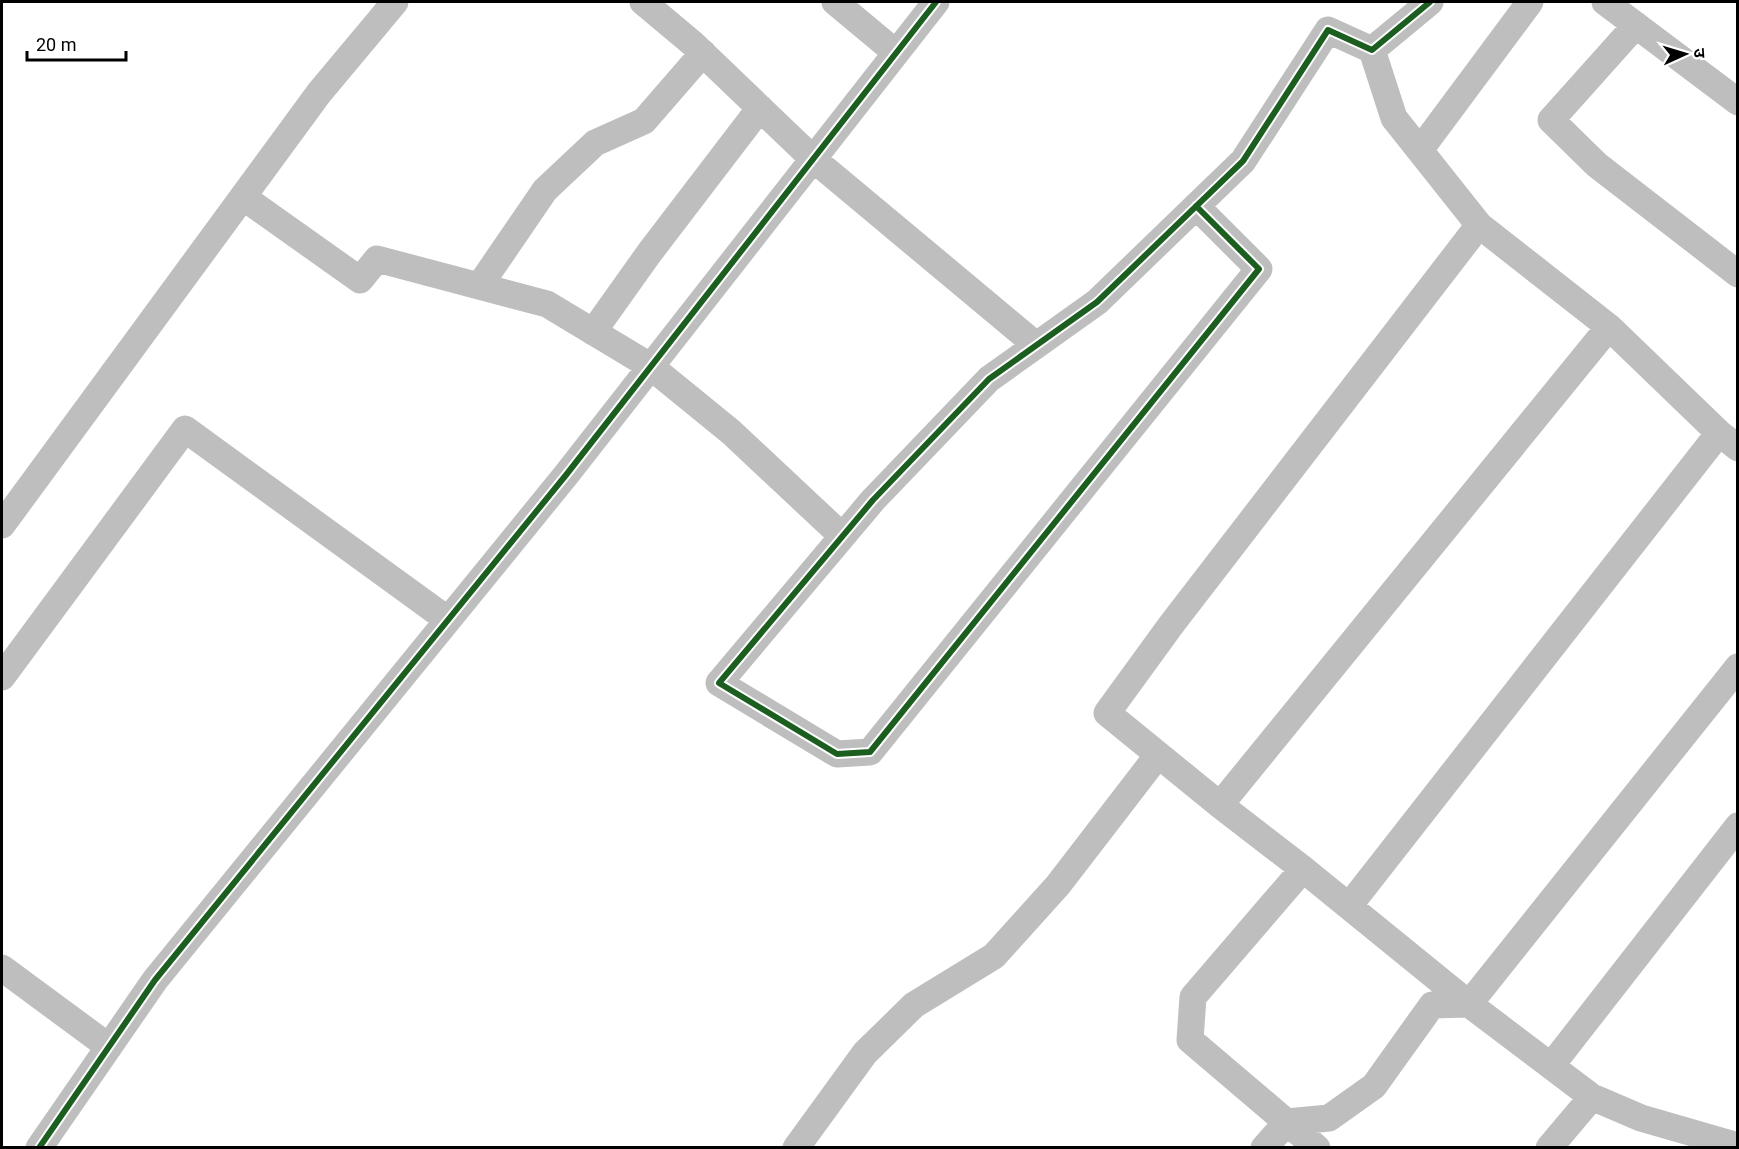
<svg xmlns="http://www.w3.org/2000/svg" width="1739" height="1149" viewBox="0 0 1739 1149" font-family="Roboto,'Noto Sans Devanagari',sans-serif">
  <rect width="100%" height="100%" fill="#fff"/>
  <g fill="none" stroke-linecap="round" stroke-linejoin="round">
    <path stroke="#bebebe" stroke-width="27" d="M 643,2 L 692,43 L 812,158 L 1036,345
      M 835,2 L 895,52
      M 1605,2 L 1738,102
      M 1636,25 L 1551,120 L 1597,165 L 1738,274
      M 1372,50 L 1394,118 L 1479,225 L 1609,327 L 1719,433 L 1738,448
      M 1420,150 L 1530,2
      M 243,197 L 360,280 L 377,259 L 547,304 L 650,366 L 731,432 L 842,536
      M 1196,206 L 1259,269 L 870,752 L 837,754 L 719,683 L 873,500 L 989,379 L 1097,302 L 1243,161 L 1328,30 L 1372,50 L 1430,2
      M 480,285 L 545,190 L 595,143 L 644,121 L 703,53
      M 593,332 L 650,252 L 760,108
      M 2,525 L 319,93 L 395,2
      M 1738,667 L 1469,1004 L 1592,1097 L 1641,1118 L 1738,1146
      M 2,677 L 185,429 L 448,620
      M 1220,805 L 1609,327
      M 1303,869 L 1220,805 L 1107,713 L 1171,625 L 1479,225
      M 1349,906 L 1719,433
      M 2,968 L 109,1047
      M 1551,1066 L 1738,826
      M 39,1148 L 155,980 L 566,475 L 936,2
      M 796,1148 L 865,1053 L 914,1005 L 994,956 L 1058,885 L 1158,755
      M 1264,1148 L 1287,1122 L 1329,1118 L 1374,1086 L 1432,1005 L 1469,1004
      M 1317,1148 L 1190,1040 L 1193,997 L 1303,869 L 1469,1004
      M 1549,1148 L 1592,1097"/>
    <defs>
      <path id="cycleway" d="M 1196,206 L 1259,269 L 870,752 L 837,754 L 719,683 L 873,500 L 989,379 L 1097,302 L 1243,161 L 1328,30 L 1372,50 L 1430,2
        M 39,1148 L 155,980 L 566,475 L 936,2"/>
    </defs>
    <use href="#cycleway" stroke="#fff" stroke-width="10"/>
    <use href="#cycleway" stroke="#1b5e20" stroke-width="6"/>
  </g>
  <rect width="1739" height="1149" fill="none" stroke="#000000" stroke-width="6"/>
  <g transform="translate(1685 54) rotate(86)" stroke="#ffffff" stroke-width="4.5" paint-order="stroke">
  <path d="M0-4.5L10 22L0 15L-10 22Z" fill="#000000"/>
  <text y="-9" font-size="16" font-weight="bold" text-anchor="middle" fill="#000000">उ</text>
  </g>
  <path d="M27 51v9h99v-9" fill="none" stroke="#000000" stroke-width="3"/>
  <text x="36" y="51" font-size="18" fill="#000000" stroke="#ffffff" stroke-width="4.5" paint-order="stroke">20 m</text>
</svg>
